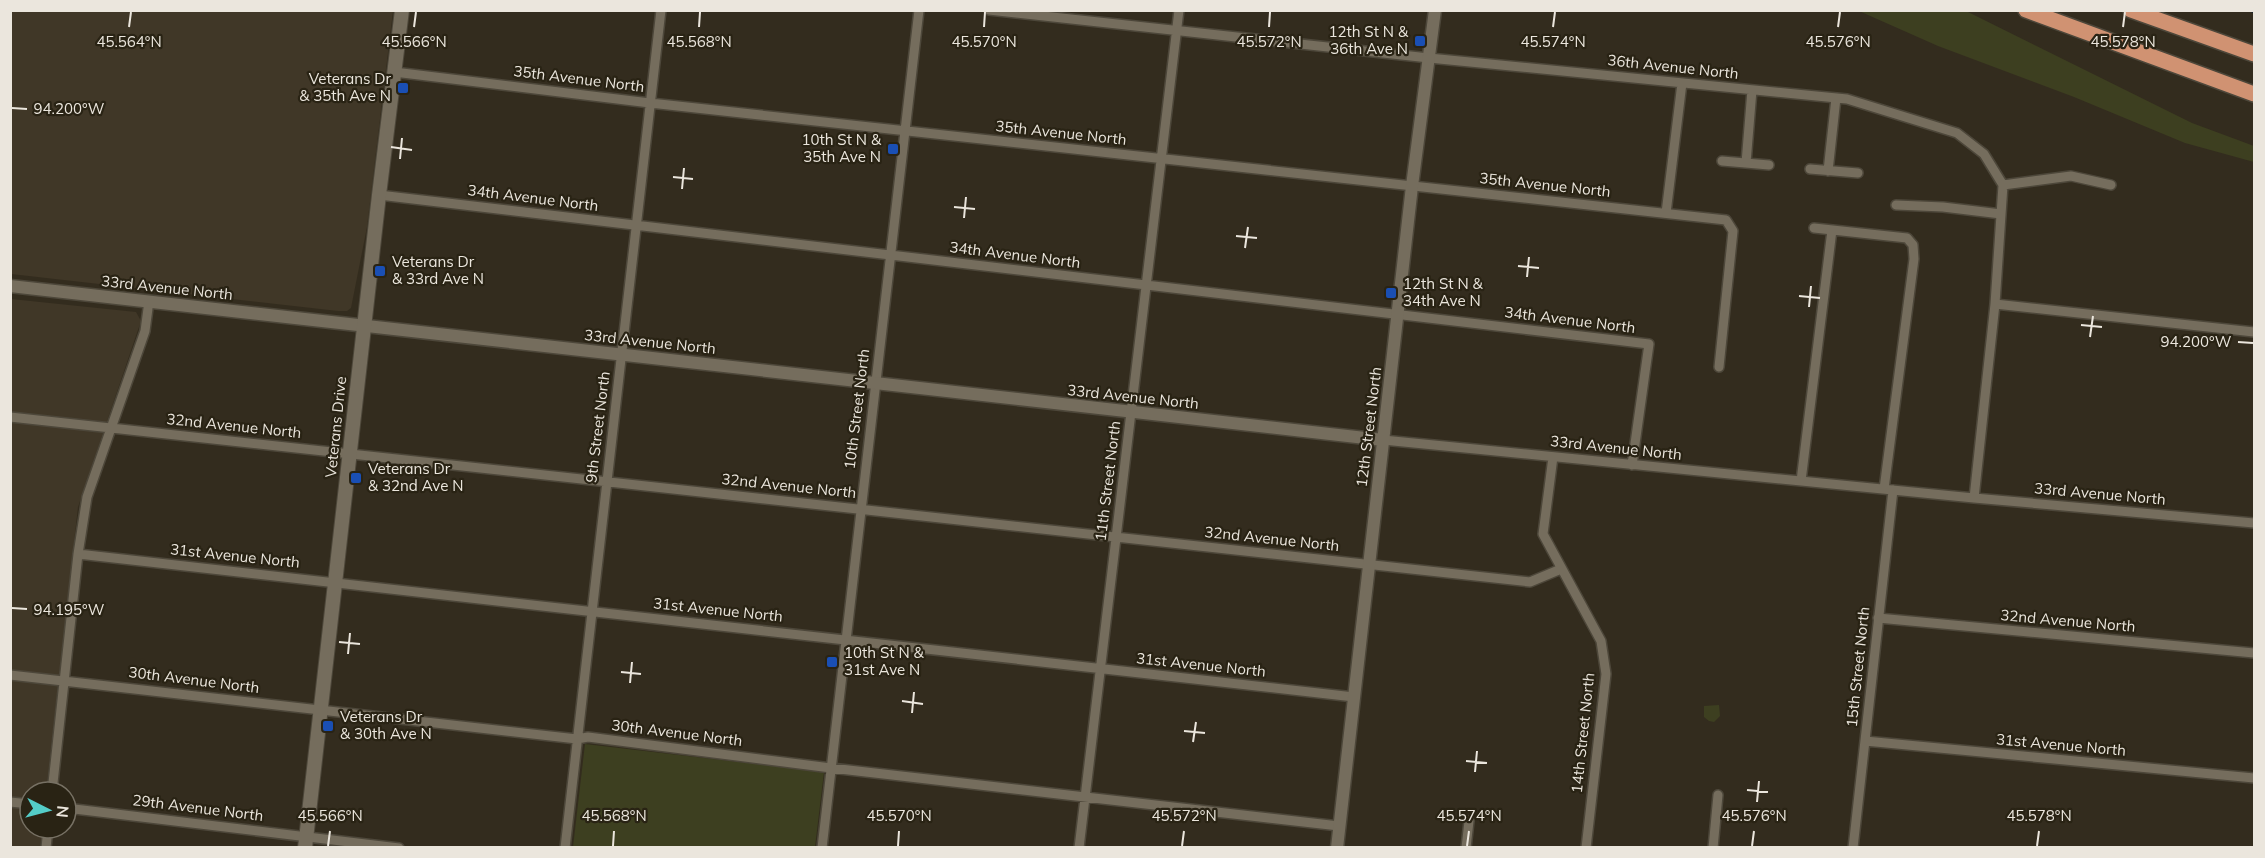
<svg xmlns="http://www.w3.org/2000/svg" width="2265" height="858" viewBox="0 0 2265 858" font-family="Mulish,sans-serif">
  <rect width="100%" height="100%" fill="#332c1e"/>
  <path fill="#403727" d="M 11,10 L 393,11 L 367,227 L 351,308 L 347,311 L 338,311 L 11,274 Z
    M 11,299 L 136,312 L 141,321 L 78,507 L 46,792 L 30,792 L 30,828 L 42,828 L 40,847 L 11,848 Z"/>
  <path fill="#3d3f20" d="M 1859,11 L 1966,11 L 2192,123 L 2254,146 L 2254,162 L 2185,143 L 2074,97 L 1938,46 Z
    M 1719,705 L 1720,716 L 1714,722 L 1709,721 L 1704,717 L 1704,706 Z
    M 585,744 L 824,772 L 815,847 L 573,847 Z"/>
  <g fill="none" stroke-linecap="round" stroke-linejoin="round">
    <path stroke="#031a39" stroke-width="2" d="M 2249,10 L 2254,12"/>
    <defs>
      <path id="minor" d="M 989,10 L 1429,58 L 1847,99 L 1957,133 L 1984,154 L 2003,185 L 1995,304 L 1974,498
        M 394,72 L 650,103 L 1726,220 L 1733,231 L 1719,367
        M 1722,161 L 1769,165
        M 1746,163 L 1752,90
        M 1810,169 L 1858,173
        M 1828,171 L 1836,98
        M 2003,185 L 2071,176 L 2111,185
        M 379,195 L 1649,344 L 1632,465
        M 1896,205 L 1943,207 L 2001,214
        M 1666,213 L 1682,83
        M 1814,228 L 1907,238 L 1913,245 L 1914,259 L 1884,489
        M 1995,304 L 2254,332
        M 10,417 L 1530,582 L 1561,569
        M 1383,440 L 1974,498 L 2254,523
        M 1553,457 L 1543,534 L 1601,641 L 1606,674 L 1586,848
        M 1801,481 L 1832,230
        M 78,554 L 1354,697
        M 1878,618 L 2254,653
        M 10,675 L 577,739 L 588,737 L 831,768 L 1339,826
        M 1865,741 L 2254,778
        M 52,792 L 78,554 L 87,497 L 145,331 L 149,301
        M 10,802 L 30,804
        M 66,808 L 399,848
        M 46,848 L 48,828
        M 565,848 L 661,10
        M 822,848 L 919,10
        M 1079,848 L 1179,10
        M 1466,848 L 1469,821
        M 1713,848 L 1718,795
        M 1853,848 L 1893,490"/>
      <path id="tertiary" d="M 10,286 L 1383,440
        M 1337,848 L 1412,186 L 1435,10"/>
      <path id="secondary" d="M 305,848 L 379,195 L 402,10"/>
      <path id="trunk" d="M 2026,10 L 2254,94
        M 2131,10 L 2254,54"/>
    </defs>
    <use href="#minor" stroke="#4d473a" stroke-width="12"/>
    <use href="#tertiary" stroke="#4d473a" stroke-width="15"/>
    <use href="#secondary" stroke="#4d473a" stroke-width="16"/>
    <use href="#trunk" stroke="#4d473a" stroke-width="18"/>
    <use href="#minor" stroke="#756d5d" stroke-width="9"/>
    <use href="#tertiary" stroke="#756d5d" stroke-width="12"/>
    <use href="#secondary" stroke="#756d5d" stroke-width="14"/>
    <use href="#trunk" stroke="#d09272" stroke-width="15"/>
  </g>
  <path fill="none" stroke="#ebe6dd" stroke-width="2" d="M 129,27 L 131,12M 414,27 L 416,12M 699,27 L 700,12M 984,27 L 985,12M 1269,27 L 1270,12M 1553,27 L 1555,12M 1838,27 L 1840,12M 2123,27 L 2125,12M 12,108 L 27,109M 391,147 L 412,150M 400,159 L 402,138M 673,177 L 693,179M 682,189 L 684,168M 954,207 L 975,209M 964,218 L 966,197M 1236,236 L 1257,238M 1245,248 L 1248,227M 1518,266 L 1539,268M 1527,277 L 1529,257M 1799,296 L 1820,298M 1809,307 L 1811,286M 2081,325 L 2102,327M 2090,337 L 2093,316M 2238,342 L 2253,343M 12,608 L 27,609M 339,642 L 360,644M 348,654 L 350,633M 621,672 L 641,674M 630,683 L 632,662M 902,701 L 923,704M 912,713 L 914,692M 1184,731 L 1205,733M 1193,742 L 1196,722M 1466,761 L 1487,763M 1475,772 L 1477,751M 1747,790 L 1768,792M 1757,802 L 1759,781M 328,846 L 330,831M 613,846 L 614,831M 898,846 L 899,831M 1182,846 L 1184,831M 1467,846 L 1469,831M 1752,846 L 1754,831M 2037,846 L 2039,831"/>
  <g fill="#1a4fb4" stroke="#292314" stroke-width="2">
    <rect x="1414" y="35" width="12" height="12" rx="3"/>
    <rect x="397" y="82" width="12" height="12" rx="3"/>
    <rect x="887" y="143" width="12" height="12" rx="3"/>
    <rect x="374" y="265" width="12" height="12" rx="3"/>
    <rect x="1385" y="287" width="12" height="12" rx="3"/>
    <rect x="350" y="472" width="12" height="12" rx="3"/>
    <rect x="826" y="656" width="12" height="12" rx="3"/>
    <rect x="322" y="720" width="12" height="12" rx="3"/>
  </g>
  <g text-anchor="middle" stroke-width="4.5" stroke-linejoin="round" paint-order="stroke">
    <g font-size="15" fill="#ebe6dd" stroke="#292314" text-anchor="start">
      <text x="1408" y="37" text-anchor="end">12th St N &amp;<tspan x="1408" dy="17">36th Ave N</tspan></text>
      <text x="391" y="84" text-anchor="end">Veterans Dr<tspan x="391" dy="17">&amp; 35th Ave N</tspan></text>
      <text x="881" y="145" text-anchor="end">10th St N &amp;<tspan x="881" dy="17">35th Ave N</tspan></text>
      <text x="392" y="267">Veterans Dr<tspan x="392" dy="17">&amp; 33rd Ave N</tspan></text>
      <text x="1403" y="289">12th St N &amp;<tspan x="1403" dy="17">34th Ave N</tspan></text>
      <text x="368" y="474">Veterans Dr<tspan x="368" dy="17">&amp; 32nd Ave N</tspan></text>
      <text x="844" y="658">10th St N &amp;<tspan x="844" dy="17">31st Ave N</tspan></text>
      <text x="340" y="722">Veterans Dr<tspan x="340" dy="17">&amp; 30th Ave N</tspan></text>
    </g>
    <g font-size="15" fill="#ebe6dd" stroke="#292314">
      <text transform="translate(1673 67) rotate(6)" y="5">36th Avenue North</text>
      <text transform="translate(579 79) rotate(7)" y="5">35th Avenue North</text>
      <text transform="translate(1061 133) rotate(6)" y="5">35th Avenue North</text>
      <text transform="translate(1545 185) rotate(6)" y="5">35th Avenue North</text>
      <text transform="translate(533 198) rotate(7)" y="5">34th Avenue North</text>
      <text transform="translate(1015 255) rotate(7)" y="5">34th Avenue North</text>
      <text transform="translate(167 288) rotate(6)" y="5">33rd Avenue North</text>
      <text transform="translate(1570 320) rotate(7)" y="5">34th Avenue North</text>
      <text transform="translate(650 342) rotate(6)" y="5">33rd Avenue North</text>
      <text transform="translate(1133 397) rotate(6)" y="5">33rd Avenue North</text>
      <text transform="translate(857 409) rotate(-83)" y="5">10th Street North</text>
      <text transform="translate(234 426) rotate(6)" y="5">32nd Avenue North</text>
      <text transform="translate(336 427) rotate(-84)" y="5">Veterans Drive</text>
      <text transform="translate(598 427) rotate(-83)" y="5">9th Street North</text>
      <text transform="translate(1369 427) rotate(-83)" y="5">12th Street North</text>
      <text transform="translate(1616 448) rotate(6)" y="5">33rd Avenue North</text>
      <text transform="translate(1108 481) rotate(-83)" y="5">11th Street North</text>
      <text transform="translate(789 486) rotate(6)" y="5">32nd Avenue North</text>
      <text transform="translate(2100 494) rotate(5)" y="5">33rd Avenue North</text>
      <text transform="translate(1272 539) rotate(6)" y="5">32nd Avenue North</text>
      <text transform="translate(235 556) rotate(6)" y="5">31st Avenue North</text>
      <text transform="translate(718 610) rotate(6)" y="5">31st Avenue North</text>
      <text transform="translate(2068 621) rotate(5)" y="5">32nd Avenue North</text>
      <text transform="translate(1201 665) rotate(6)" y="5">31st Avenue North</text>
      <text transform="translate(1858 667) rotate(-84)" y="5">15th Street North</text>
      <text transform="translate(194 680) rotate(7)" y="5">30th Avenue North</text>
      <text transform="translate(677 733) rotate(7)" y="5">30th Avenue North</text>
      <text transform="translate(1583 733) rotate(-84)" y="5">14th Street North</text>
      <text transform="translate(2061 745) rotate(5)" y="5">31st Avenue North</text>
      <text transform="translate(198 808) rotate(7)" y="5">29th Avenue North</text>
    </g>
  </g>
  <g font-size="15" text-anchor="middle" fill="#ebe6dd" stroke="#292314" stroke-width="4.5" stroke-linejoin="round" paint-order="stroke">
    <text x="129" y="47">45.564°N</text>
    <text x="414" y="47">45.566°N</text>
    <text x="699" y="47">45.568°N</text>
    <text x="984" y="47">45.570°N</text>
    <text x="1269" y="47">45.572°N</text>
    <text x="1553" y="47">45.574°N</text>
    <text x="1838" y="47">45.576°N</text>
    <text x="2123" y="47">45.578°N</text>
    <text x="69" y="114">94.200°W</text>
    <text x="2196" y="347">94.200°W</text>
    <text x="69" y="615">94.195°W</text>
    <text x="330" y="821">45.566°N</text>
    <text x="614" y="821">45.568°N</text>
    <text x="899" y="821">45.570°N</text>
    <text x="1184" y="821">45.572°N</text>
    <text x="1469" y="821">45.574°N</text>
    <text x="1754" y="821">45.576°N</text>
    <text x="2039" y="821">45.578°N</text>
  </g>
  <rect width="2265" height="858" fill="none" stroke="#ebe6dd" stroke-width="24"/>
  <g transform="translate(48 810) rotate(96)"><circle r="28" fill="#292314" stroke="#777164" stroke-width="1.5"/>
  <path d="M0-4.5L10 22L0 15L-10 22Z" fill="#54cdc8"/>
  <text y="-9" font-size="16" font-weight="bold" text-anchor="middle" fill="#ebe6dd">N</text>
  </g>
</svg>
